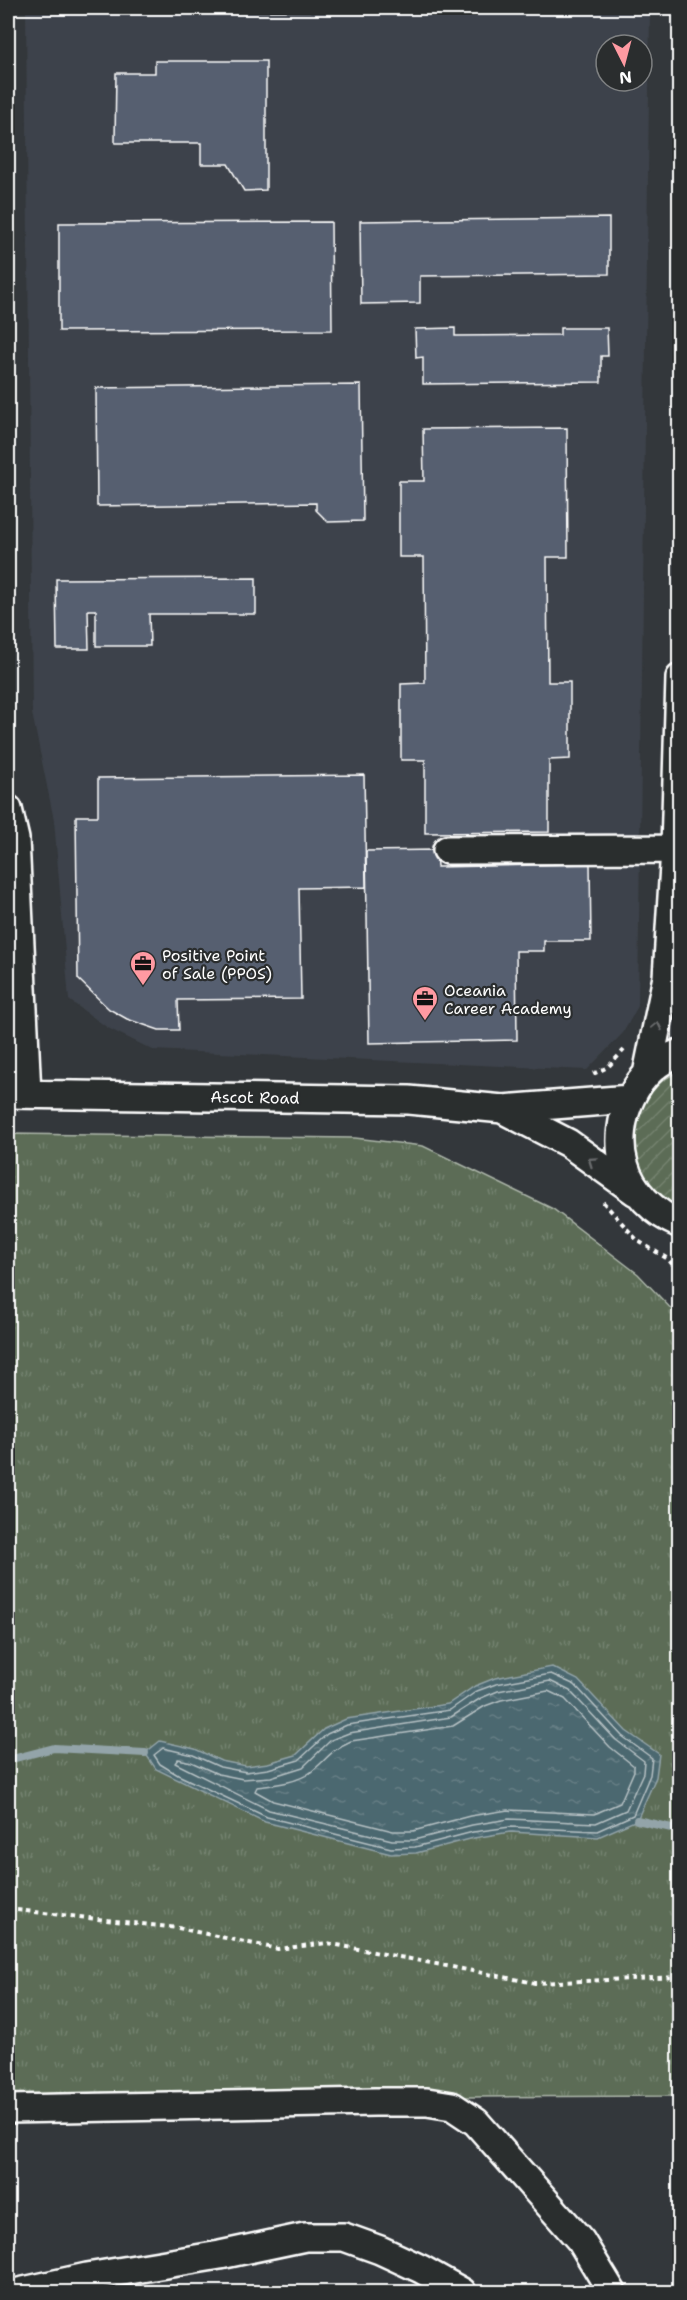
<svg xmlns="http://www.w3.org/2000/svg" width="687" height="2300" viewBox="0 0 687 2300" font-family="'Shantell Sans',sans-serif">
  <defs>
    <pattern id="park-tufts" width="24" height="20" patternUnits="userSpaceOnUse" patternTransform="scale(1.5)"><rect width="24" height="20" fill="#5b6c56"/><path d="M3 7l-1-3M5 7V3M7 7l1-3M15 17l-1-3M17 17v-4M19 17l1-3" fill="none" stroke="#74826f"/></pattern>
    <pattern id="garden-furrows" width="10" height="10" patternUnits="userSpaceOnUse" patternTransform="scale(1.5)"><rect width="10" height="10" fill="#5b6c56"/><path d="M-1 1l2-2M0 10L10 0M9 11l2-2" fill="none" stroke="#74826f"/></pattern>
    <pattern id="water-ripples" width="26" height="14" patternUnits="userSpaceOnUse" patternTransform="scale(1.5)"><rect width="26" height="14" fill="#4b676f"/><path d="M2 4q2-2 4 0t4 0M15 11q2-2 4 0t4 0" fill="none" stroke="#667e85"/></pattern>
  </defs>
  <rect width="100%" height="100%" fill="#33373b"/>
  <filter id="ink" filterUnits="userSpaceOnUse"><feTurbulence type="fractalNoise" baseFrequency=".0167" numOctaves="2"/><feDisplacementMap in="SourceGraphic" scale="12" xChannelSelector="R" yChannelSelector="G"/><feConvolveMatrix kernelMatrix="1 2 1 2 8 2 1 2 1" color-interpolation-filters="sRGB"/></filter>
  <g filter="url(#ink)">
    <path fill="#3e434b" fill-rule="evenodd" d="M 26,8 L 650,8 L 638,1006 L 623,1033 L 587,1070 L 153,1050 L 108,1028 L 69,1000 L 54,820 L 32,713 ZM 606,45 L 642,45 L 642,81 L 606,81 Z"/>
    <path fill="url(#park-tufts)" stroke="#adb6aa" stroke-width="1.5" d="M 8,1134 L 355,1138 L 423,1146 L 553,1209 L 638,1274 L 679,1317 L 679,2096 L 8,2099 Z"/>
    <path fill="url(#garden-furrows)" stroke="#adb6aa" stroke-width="1.5" d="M 679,1071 L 679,1211 C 672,1206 663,1201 656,1195 C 625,1166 627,1111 660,1083 C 665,1078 673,1075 679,1071 Z"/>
    <path fill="url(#water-ripples)" stroke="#93a4a9" stroke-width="1.5" d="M 552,1667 L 578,1680 L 626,1731 L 659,1754 L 656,1777 L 637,1820 L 598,1837 L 510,1832 L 474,1838 L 416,1853 L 391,1854 L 265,1822 L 156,1769 L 145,1753 L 160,1741 L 195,1749 L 221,1761 L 246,1766 L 268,1763 L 296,1755 L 324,1729 L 346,1719 L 448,1704 L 475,1686 L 495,1678 Z"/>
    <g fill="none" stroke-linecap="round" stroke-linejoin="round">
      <path stroke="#b7c2c5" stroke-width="1.5" d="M 551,1674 L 575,1685 L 622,1736 L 652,1758 L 650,1775 L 633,1815 L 597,1831 L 510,1827 L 473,1832 L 415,1847 L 391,1848 L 267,1817 L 178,1775 L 160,1764 L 154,1755 L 163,1748 L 193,1755 L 220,1767 L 246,1772 L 268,1769 L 299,1760 L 327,1734 L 347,1725 L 450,1710 L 477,1691 L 496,1684 Z
        M 550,1681 L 570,1691 L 616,1740 L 644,1761 L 643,1773 L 626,1810 L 596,1823 L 509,1819 L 472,1825 L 414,1840 L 392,1840 L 269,1810 L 175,1763 L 178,1759 L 191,1762 L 218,1774 L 243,1779 L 271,1777 L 303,1767 L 331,1740 L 349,1733 L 451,1717 L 481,1698 L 498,1691 Z
        M 548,1691 L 565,1699 L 610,1747 L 634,1766 L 634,1771 L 620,1803 L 594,1814 L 508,1810 L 470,1816 L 413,1831 L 393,1831 L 273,1801 L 255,1791 L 257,1787 C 273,1785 297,1783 311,1772 C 326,1760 332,1749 351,1741 L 453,1726 L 485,1706 L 501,1700 Z"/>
      <path stroke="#93a4a9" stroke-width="8" d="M 8,1760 L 54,1748 L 145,1753
        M 637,1820 L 680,1830"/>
    </g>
    <path fill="#565e6f" stroke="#fff" stroke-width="1.5" d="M 93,8 L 585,8 L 585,9 L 93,12 Z
      M 155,61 L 266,61 L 266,190 L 244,191 L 228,164 L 201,164 L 201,143 L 115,143 L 116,73 L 155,73 Z
      M 609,218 L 609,274 L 420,276 L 420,303 L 361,304 L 360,221 Z
      M 331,222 L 332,330 L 59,331 L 59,223 Z
      M 455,328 L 455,336 L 560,335 L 560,328 L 607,328 L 608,356 L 601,356 L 601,382 L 423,384 L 423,357 L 416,358 L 415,329 Z
      M 361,385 L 363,521 L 328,522 L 316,510 L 316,503 L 97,506 L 96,388 Z
      M 567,428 L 568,557 L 547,557 L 548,682 L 570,682 L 570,759 L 549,760 L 549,832 L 425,833 L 425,760 L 401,760 L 401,684 L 425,683 L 424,557 L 399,557 L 399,481 L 424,481 L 423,429 Z
      M 256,578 L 256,614 L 149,614 L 150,646 L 96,646 L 96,610 L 88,610 L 89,649 L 57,649 L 56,579 Z
      M 364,775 L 366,887 L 299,888 L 301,999 L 178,1000 L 179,1030 L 159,1030 L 127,1019 L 109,1009 L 78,979 L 76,816 L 98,816 L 98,778 Z
      M 436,850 L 437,867 L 590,864 L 591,941 L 544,941 L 544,951 L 516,951 L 517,1040 L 369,1043 L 366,851 Z"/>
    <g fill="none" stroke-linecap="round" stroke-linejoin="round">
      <defs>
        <path id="minor" d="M 8,809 L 15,839 L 27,1094
          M 447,850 L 675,849
          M 680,1053 C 636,1067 612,1121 624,1164 C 632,1192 654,1213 680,1224
          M 647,1074 L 667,977 L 675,849 L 680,678
          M 8,1094 L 409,1100 L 503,1109 L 630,1099
          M 504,1110 L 568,1143 L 636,1192
          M 8,2109 L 375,2102 L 427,2102 L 452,2106 L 476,2122 L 581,2241 L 612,2292
          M 19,2292 L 87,2277 L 220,2255 L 305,2237 L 344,2237 L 380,2250 L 421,2269 L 462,2292"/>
      </defs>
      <use href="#minor" stroke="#fff" stroke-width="32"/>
      <path stroke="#fff" stroke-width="4" stroke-dasharray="4.5 4.5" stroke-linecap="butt" d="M 593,1074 L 608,1067 L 624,1050
        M 603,1202 L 638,1241 L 668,1259 L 680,1274
        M 8,1909 L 178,1928 L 278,1949 L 327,1943 L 535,1983 L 680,1977"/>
      <use href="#minor" stroke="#2a2d2e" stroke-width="27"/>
    </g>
    <defs><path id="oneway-chevron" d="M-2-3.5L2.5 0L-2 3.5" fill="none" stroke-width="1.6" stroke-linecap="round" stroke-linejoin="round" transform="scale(1.5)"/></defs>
    <g stroke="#6a6c6d">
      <use href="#oneway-chevron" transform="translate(657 1026) rotate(-78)"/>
      <use href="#oneway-chevron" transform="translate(592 1161) rotate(-145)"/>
    </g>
  </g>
  <defs>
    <symbol id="office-pin" viewBox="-11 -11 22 30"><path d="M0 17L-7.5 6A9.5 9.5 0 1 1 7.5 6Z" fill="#ff9aa2" stroke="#2a2d2e"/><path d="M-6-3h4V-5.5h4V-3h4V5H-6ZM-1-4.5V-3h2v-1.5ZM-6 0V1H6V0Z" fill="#111"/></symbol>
  </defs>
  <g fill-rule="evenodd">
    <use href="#office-pin" x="128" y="949" width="30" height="40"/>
    <use href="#office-pin" x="410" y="984" width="30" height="40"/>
  </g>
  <g text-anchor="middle" stroke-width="4.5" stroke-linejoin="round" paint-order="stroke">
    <g font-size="16" fill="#fff" stroke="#2a2d2e" text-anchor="start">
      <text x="162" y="961">Positive Point<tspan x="162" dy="18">of Sale (PPOS)</tspan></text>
      <text x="444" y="996">Oceania<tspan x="444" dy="18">Career Academy</tspan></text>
    </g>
    <g font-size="16" fill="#fff" stroke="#2a2d2e">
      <text transform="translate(255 1097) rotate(1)" y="6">Ascot Road</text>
    </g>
  </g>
  <rect width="687" height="2300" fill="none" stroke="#2a2d2e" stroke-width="30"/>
  <rect x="15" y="15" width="657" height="2270" fill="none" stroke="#fff" stroke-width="2" filter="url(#ink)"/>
  <g transform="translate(624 63) rotate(174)"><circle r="28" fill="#2a2d2e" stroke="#7f8182" stroke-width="1.5"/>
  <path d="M0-4.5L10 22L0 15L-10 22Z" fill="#ff9aa2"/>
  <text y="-9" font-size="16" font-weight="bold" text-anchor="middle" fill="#ffffff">N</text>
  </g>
</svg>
